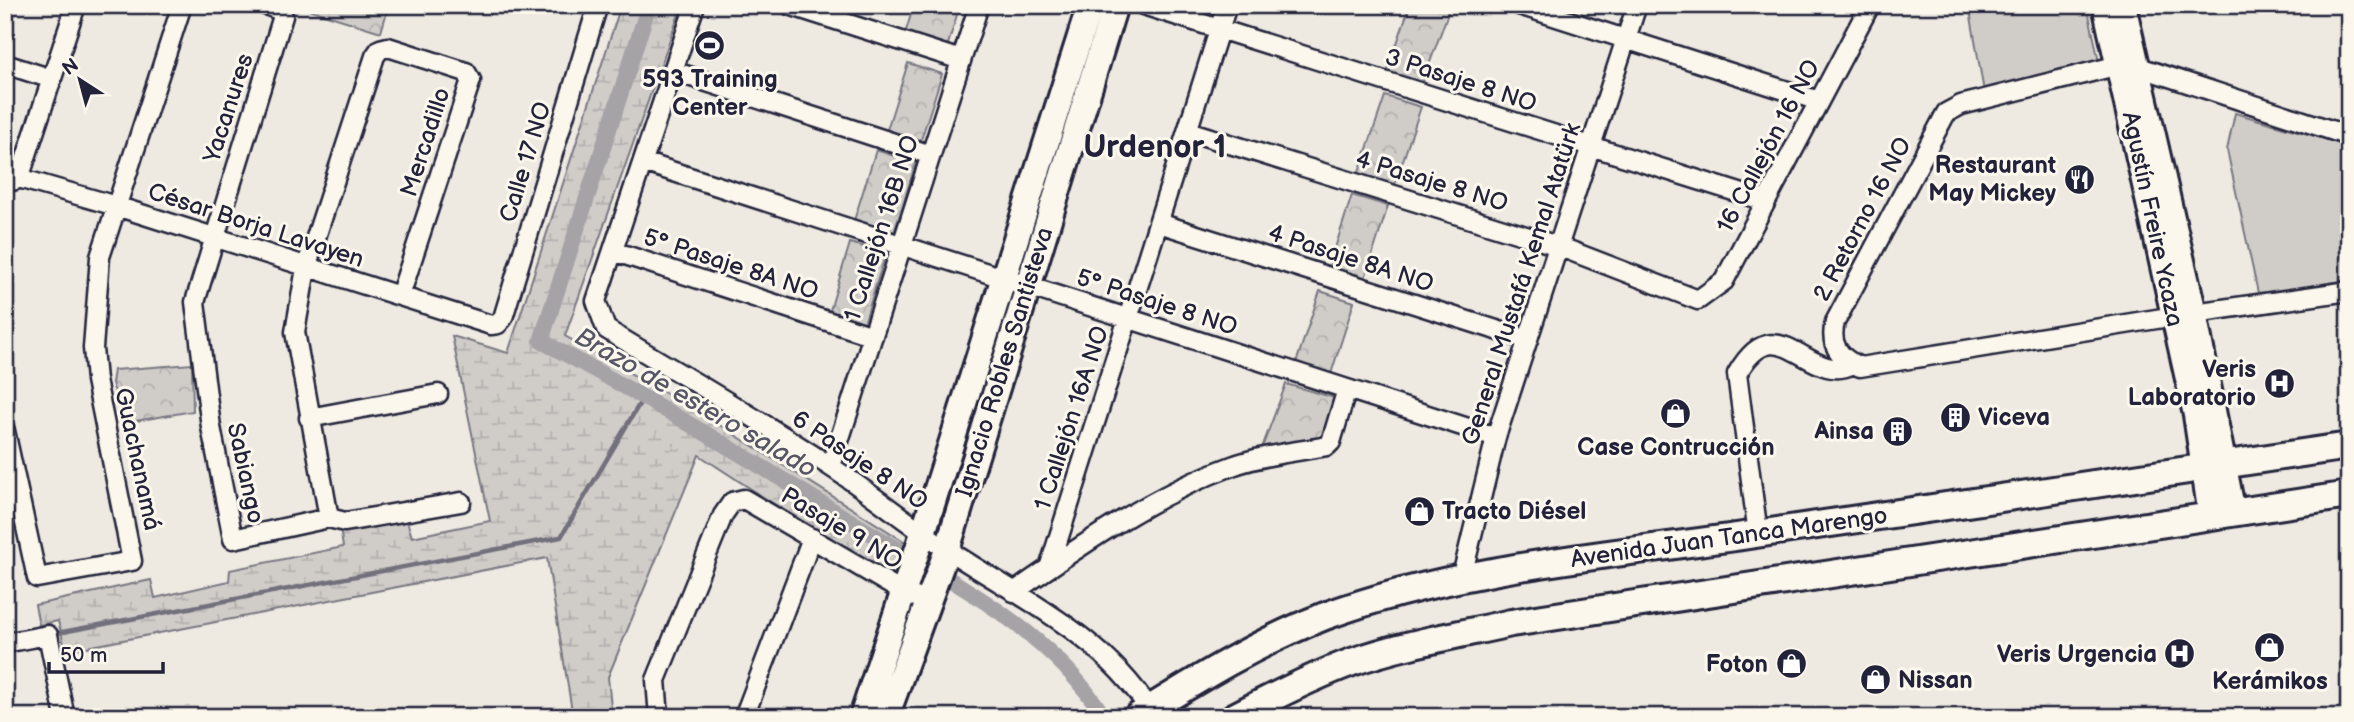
<svg xmlns="http://www.w3.org/2000/svg" width="2354" height="722" viewBox="0 0 2354 722" font-family="'Balsamiq Sans',sans-serif">
  <defs>
    <pattern id="forest-crowns" width="20" height="18" patternUnits="userSpaceOnUse" patternTransform="scale(1.75)"><rect width="20" height="18" fill="#d0cdc9"/><path d="M2 6a3 3 0 1 1 6 0M12 15a3 3 0 1 1 6 0" fill="none" stroke="#b2b0ae"/></pattern>
    <pattern id="wetland-marsh" width="20" height="14" patternUnits="userSpaceOnUse" patternTransform="scale(1.75)"><rect width="20" height="14" fill="#d0cdc9"/><path d="M1 5h8M5 5V1M11 12h8M15 12V8" fill="none" stroke="#b2b0ae"/></pattern>
  </defs>
  <rect width="100%" height="100%" fill="#eeeae2"/>
  <filter id="ink" filterUnits="userSpaceOnUse"><feTurbulence type="fractalNoise" baseFrequency=".0143" numOctaves="2"/><feDisplacementMap in="SourceGraphic" scale="14" xChannelSelector="R" yChannelSelector="G"/><feConvolveMatrix kernelMatrix="1 2 1 2 8 2 1 2 1" color-interpolation-filters="sRGB"/></filter>
  <g filter="url(#ink)">
    <path fill="url(#forest-crowns)" stroke="#797882" stroke-width="2" d="M 295,5 L 389,5 L 381,32 Z
      M 914,5 L 960,5 L 946,51 L 904,37 Z
      M 1410,5 L 1451,5 L 1422,84 L 1387,73 Z
      M 908,63 L 942,74 L 919,146 L 885,136 Z
      M 1385,96 L 1421,107 L 1393,190 L 1357,178 Z
      M 876,150 L 916,163 L 892,239 L 852,227 Z
      M 1352,195 L 1388,206 L 1363,284 L 1327,273 Z
      M 850,243 L 886,253 L 863,327 L 828,317 Z
      M 1320,291 L 1354,302 L 1330,377 L 1295,366 Z
      M 192,364 L 193,411 L 124,423 L 112,383 L 114,370 Z
      M 1286,384 L 1335,398 L 1321,439 L 1260,453 Z"/>
    <path fill="url(#wetland-marsh)" stroke="#797882" stroke-width="2" d="M 621,5 L 682,5 L 565,336 L 702,414 L 913,547 L 898,585 L 699,455 L 608,677 L 612,717 L 573,717 L 547,558 L 66,651 L 58,621 L 39,625 L 35,605 L 151,580 L 155,598 L 229,581 L 230,570 L 343,547 L 340,528 L 405,515 L 412,537 L 490,521 L 452,336 L 508,353 Z"/>
    <path fill="#d0cdc9" stroke="#797882" stroke-width="2" d="M 1969,5 L 2087,5 L 2099,62 L 1984,92 Z
      M 2235,113 L 2349,146 L 2349,280 L 2258,293 L 2227,150 Z"/>
    <g fill="none" stroke-linecap="round" stroke-linejoin="round">
      <path stroke="#716f7c" stroke-width="4.5" d="M 52,634 L 561,537 L 644,396"/>
      <path stroke="#a6a3a7" stroke-width="16" d="M 649,5 L 541,341 C 645,396 746,457 847,519 C 937,574 1047,624 1104,717"/>
      <defs>
        <path id="street" d="M 265,5 L 279,10 L 283,16 L 195,302 L 211,427 L 233,539 L 329,518
          M 695,5 L 596,301 L 606,329 C 681,375 758,418 831,467 C 871,493 908,524 948,550 C 1019,597 1102,635 1149,709
          M 789,5 L 961,60
          M 1143,5 L 1765,201
          M 1519,5 L 1819,101
          M 5,64 L 52,79
          M 2119,65 L 1961,105 L 1946,113 L 1835,322 C 1829,345 1839,358 1860,367 L 2175,316
          M 2139,67 L 2349,136
          M 673,71 L 931,155
          M 1188,131 L 1558,246 L 1698,300 L 1724,281 L 1870,5
          M 643,162 L 1496,437
          M 5,174 L 116,206 L 491,325 L 498,324 L 503,318 L 598,5
          M 9,182 L 19,179 L 76,5
          M 1159,223 L 1528,340
          M 613,251 L 873,336
          M 2194,313 L 2349,291
          M 309,418 L 438,394
          M 5,431 L 37,578 L 132,561 L 96,380 L 93,348 L 100,257 L 182,5
          M 831,466 L 979,5
          M 329,518 L 295,332 L 306,268 L 375,56 L 380,49 L 388,47 L 466,72 L 471,80 L 400,296
          M 329,518 L 345,522 L 461,502
          M 1758,534 L 1737,374 C 1778,301 1809,388 1853,364
          M 1050,565 L 1227,5
          M 1461,580 L 1496,437 L 1637,5
          M 1014,592 C 1083,544 1153,495 1232,466 C 1262,455 1296,452 1327,446 L 1331,442 L 1347,389
          M 5,643 L 48,635 L 65,717
          M 659,717 L 656,680 L 723,515 L 732,502 L 744,499 L 903,592 L 928,602
          M 744,717 L 812,538"/>
        <path id="secondary" d="M 2105,5 L 2196,415 L 2211,516
          M 2123,5 L 2194,313 L 2233,513
          M 862,717 L 923,533 L 1090,5
          M 886,717 L 947,550 L 1115,5"/>
        <path id="primary" d="M 1137,717 C 1198,679 1258,642 1325,616 C 1462,565 1625,554 1770,532 C 1963,503 2156,476 2349,446
          M 1234,717 C 1272,697 1311,677 1352,662 C 1403,644 1458,635 1511,623 L 2349,495"/>
      </defs>
      <use href="#street" stroke="#22223b" stroke-width="23"/>
      <use href="#secondary" stroke="#22223b" stroke-width="30"/>
      <use href="#primary" stroke="#22223b" stroke-width="32"/>
      <use href="#street" stroke="#fbf7ec" stroke-width="18"/>
      <use href="#secondary" stroke="#fbf7ec" stroke-width="24"/>
      <use href="#primary" stroke="#fbf7ec" stroke-width="26"/>
    </g>
  </g>
  <defs>
    <symbol id="stadium-disc" viewBox="-11 -11 22 22"><circle r="9.5" fill="#22223b" stroke="#fbf7ec"/><path d="M0-5a6.5 5 0 1 0 0 10a6.5 5 0 1 0 0-10ZM-3.5-1.8h7v3.6h-7Z" fill="#fff"/></symbol>
    <symbol id="restaurant-disc" viewBox="-11 -11 22 22"><circle r="9.5" fill="#22223b" stroke="#fbf7ec"/><path d="M-5-6h1v4h1v-4h1v4h1v-4h1v5L-1.5 .5V6h-2V.5L-5-1ZM5-6V6H3V1.5H1.5Q1.5-4 5-6Z" fill="#fff"/></symbol>
    <symbol id="hospital-disc" viewBox="-11 -11 22 22"><circle r="9.5" fill="#22223b" stroke="#fbf7ec"/><path d="M-5-5h3v3.5h4V-5h3V5h-3V1.5h-4V5h-3Z" fill="#fff"/></symbol>
    <symbol id="shop-disc" viewBox="-11 -11 22 22"><circle r="9.5" fill="#22223b" stroke="#fbf7ec"/><path d="M-5-2.5h2.3a2.7 3.5 0 0 1 5.4 0H5L5.5 6h-11ZM-1.5-2.5h3a1.5 2.3 0 0 0-3 0Z" fill="#fff"/></symbol>
    <symbol id="building-disc" viewBox="-11 -11 22 22"><circle r="9.5" fill="#22223b" stroke="#fbf7ec"/><path d="M-4-6H4V6H1V3H-1V6H-4ZM-2.5-4.3h1.7v1.8h-1.7ZM.8-4.3h1.7v1.8H.8ZM-2.5-1h1.7V.8h-1.7ZM.8-1h1.7V.8H.8Z" fill="#fff"/></symbol>
  </defs>
  <g fill-rule="evenodd">
    <use href="#stadium-disc" x="692" y="28" width="35" height="35"/>
    <use href="#restaurant-disc" x="2062" y="162" width="35" height="35"/>
    <use href="#hospital-disc" x="2262" y="366" width="35" height="35"/>
    <use href="#shop-disc" x="1658" y="396" width="35" height="35"/>
    <use href="#building-disc" x="1938" y="400" width="35" height="35"/>
    <use href="#building-disc" x="1880" y="414" width="35" height="35"/>
    <use href="#shop-disc" x="1402" y="494" width="35" height="35"/>
    <use href="#shop-disc" x="2252" y="630" width="35" height="35"/>
    <use href="#hospital-disc" x="2162" y="636" width="35" height="35"/>
    <use href="#shop-disc" x="1774" y="646" width="35" height="35"/>
    <use href="#shop-disc" x="1858" y="662" width="35" height="35"/>
  </g>
  <g text-anchor="middle" stroke-width="6" stroke-linejoin="round" paint-order="stroke">
    <g font-size="24" font-weight="bold" fill="#22223b" stroke="#fbf7ec" text-anchor="end">
      <text x="710" y="87" text-anchor="middle">593 Training<tspan x="710" dy="28">Center</tspan></text>
      <text x="2056" y="173">Restaurant<tspan x="2056" dy="28">May Mickey</tspan></text>
      <text x="2256" y="377">Veris<tspan x="2256" dy="28">Laboratorio</tspan></text>
      <text x="1978" y="425" text-anchor="start">Viceva</text>
      <text x="1874" y="439">Ainsa</text>
      <text x="1676" y="455" text-anchor="middle">Case Contrucción</text>
      <text x="1442" y="519" text-anchor="start">Tracto Diésel</text>
      <text x="2157" y="662">Veris Urgencia</text>
      <text x="1768" y="672">Foton</text>
      <text x="1898" y="688" text-anchor="start">Nissan</text>
      <text x="2270" y="689" text-anchor="middle">Kerámikos</text>
    </g>
    <g font-size="24" fill="#22223b" stroke="#fbf7ec">
      <text transform="translate(1461 80) rotate(18)" y="8">3 Pasaje 8 NO</text>
      <text transform="translate(228 108) rotate(-72)" y="8">Yacanures</text>
      <text transform="translate(425 142) rotate(-72)" y="8">Mercadillo</text>
      <text transform="translate(1768 146) rotate(-62)" y="8">16 Callejón 16 NO</text>
      <text transform="translate(525 162) rotate(-73)" y="8">Calle 17 NO</text>
      <text transform="translate(1432 181) rotate(17)" y="8">4 Pasaje 8 NO</text>
      <text transform="translate(1862 219) rotate(-62)" y="8">2 Retorno 16 NO</text>
      <text transform="translate(2153 219) rotate(78)" y="8">Agustín Freire Ycaza</text>
      <text transform="translate(256 225) rotate(18)" y="8">César Borja Lavayen</text>
      <text transform="translate(881 228) rotate(-72)" y="8">1 Callejón 16B NO</text>
      <text transform="translate(1351 258) rotate(18)" y="8">4 Pasaje 8A NO</text>
      <text transform="translate(731 264) rotate(18)" y="8">5° Pasaje 8A NO</text>
      <text transform="translate(1521 284) rotate(-72)" y="8">General Mustafá Kemal Atatürk</text>
      <text transform="translate(1157 302) rotate(18)" y="8">5° Pasaje 8 NO</text>
      <text transform="translate(1004 362) rotate(-73)" y="8">Ignacio Robles Santisteva</text>
      <text transform="translate(1071 418) rotate(-72)" y="8">1 Callejón 16A NO</text>
      <text transform="translate(138 459) rotate(78)" y="8">Guachanamá</text>
      <text transform="translate(860 460) rotate(34)" y="8">6 Pasaje 8 NO</text>
      <text transform="translate(246 473) rotate(78)" y="8">Sabiango</text>
      <text transform="translate(842 528) rotate(31)" y="8">Pasaje 9 NO</text>
      <text transform="translate(1729 537) rotate(-8)" y="8">Avenida Juan Tanca Marengo</text>
    </g>
    <g font-size="26" font-style="italic" fill="#575666" stroke="#fbf7ec">
      <text transform="translate(696 402) rotate(30)" y="9">Brazo de estero salado</text>
    </g>
    <g font-size="32" font-weight="bold" fill="#22223b" stroke="#fbf7ec">
      <text x="1155" y="157">Urdenor 1</text>
    </g>
  </g>
  <rect width="2354" height="722" fill="none" stroke="#fbf7ec" stroke-width="28"/>
  <rect x="14" y="14" width="2326" height="694" fill="none" stroke="#22223b" stroke-width="2.5" filter="url(#ink)"/>
  <g transform="translate(80 80) rotate(324)" stroke="#fbf7ec" stroke-width="5" paint-order="stroke">
  <path d="M0-5L12 26L0 18L-12 26Z" fill="#22223b"/>
  <text y="-10" font-size="19" font-weight="bold" text-anchor="middle" fill="#22223b">N</text>
  </g>
  <path d="M49 662v10h114v-10" fill="none" stroke="#22223b" stroke-width="3.5"/>
  <text x="60" y="662" font-size="21" fill="#22223b" stroke="#fbf7ec" stroke-width="5" paint-order="stroke">50 m</text>
</svg>
